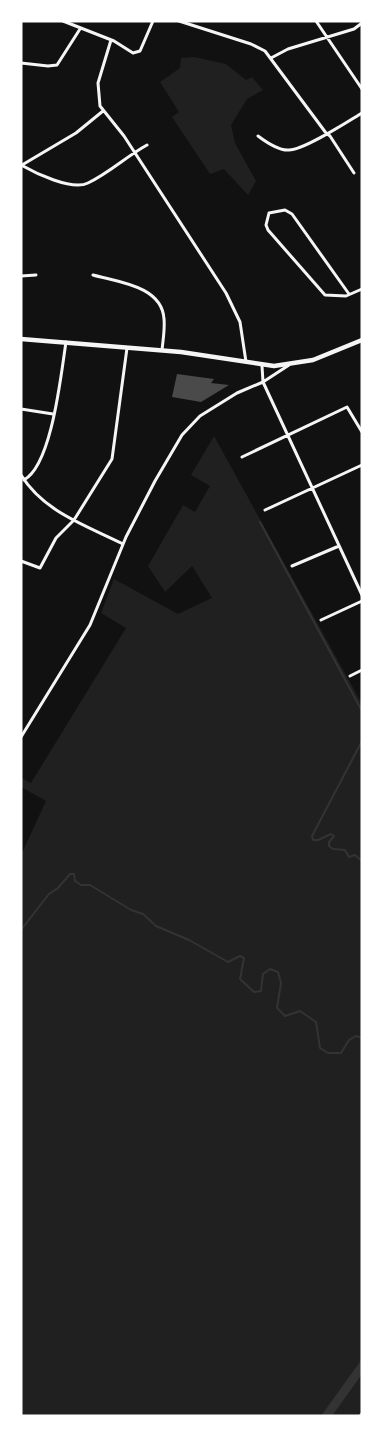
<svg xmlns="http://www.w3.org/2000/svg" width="383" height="1437" viewBox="0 0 383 1437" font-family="'Archivo Narrow',sans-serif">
  <rect width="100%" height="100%" fill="#111"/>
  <path fill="#202020" d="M 194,57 L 226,64 L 246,80 L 252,77 L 263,90 L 247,99 L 231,125 L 235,143 L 256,181 L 248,195 L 224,169 L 210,174 L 172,117 L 179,112 L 160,82 L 180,68 L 181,58 Z
    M 214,436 L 362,704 L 362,1416 L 21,1416 L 21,855 L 46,801 L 21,787 L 21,778 L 31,783 L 126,628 L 101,613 L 114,579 L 178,614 L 212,598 L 192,566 L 165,592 L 148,566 L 183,505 L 195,512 L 210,486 L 191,475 Z"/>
  <path fill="#333" d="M 362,1359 L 362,1374 L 332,1416 L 321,1416 Z"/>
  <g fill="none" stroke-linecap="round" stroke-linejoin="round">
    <path stroke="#333" stroke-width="2" d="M 260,522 L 362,711
      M 362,741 L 312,836 L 313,840 L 318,840 L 331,834 L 334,836 L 329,842 L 329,846 L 333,849 L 345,850 L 349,857 L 355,855 L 362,861
      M 21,930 L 49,894 L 58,888 L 70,874 L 74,874 L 75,881 L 81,885 L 90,885 L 131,910 L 143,914 L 156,926 L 189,940 L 228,962 L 240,956 L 244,958 L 240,979 L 254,992 L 261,991 L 263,974 L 270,969 L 278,972 L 281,983 L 277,1008 L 285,1016 L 300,1011 L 316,1022 L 320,1048 L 328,1053 L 341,1053 L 349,1040 L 356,1036 L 362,1038"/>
  </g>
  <path fill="#4a4a4a" d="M 177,374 L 214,379 L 211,383 L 229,385 L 201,402 L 172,397 Z"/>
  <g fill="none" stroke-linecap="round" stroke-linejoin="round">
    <path stroke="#f5f5f5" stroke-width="1" d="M 359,1416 L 362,1412"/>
    <path stroke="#f5f5f5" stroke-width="3" d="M 63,21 L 114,41 L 133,53 L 140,51 L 153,21
      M 179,21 L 251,44 L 265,51 L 326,133 L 330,136 L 354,173
      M 316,21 L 362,89
      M 111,40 L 98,83 L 100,106 L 124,136 L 226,293 L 240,322 L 246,362
      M 271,58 L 288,49 L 354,29 L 362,23
      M 21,63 L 48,66 L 57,65 L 80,29
      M 258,136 C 266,142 279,151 289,150 C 304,150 347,122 362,113
      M 21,165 C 35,173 72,191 88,183 C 109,173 127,156 147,145
      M 22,165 L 76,133 L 103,111
      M 93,275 C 118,282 162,286 164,319 C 165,329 163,340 162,350
      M 21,276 L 36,275
      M 349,294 L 292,214 L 285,210 L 269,213 L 266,225 L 268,230 L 325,295 L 346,296 L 362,289
      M 262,366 L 263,382 L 362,595
      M 21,409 L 53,414
      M 242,457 L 347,407 L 362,432
      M 21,475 C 44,512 85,525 123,544
      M 24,480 C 52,465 61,374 66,342
      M 265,510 L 362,465
      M 21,561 L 40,568 L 56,538 L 74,520 L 112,459 L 127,348
      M 292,566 L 339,546
      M 321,620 L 362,601
      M 350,676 L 362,670
      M 21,737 L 90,625 L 126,537 L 155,481 L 182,435 L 200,416 L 237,393 L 263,382 L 289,365"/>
    <path stroke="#f5f5f5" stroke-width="4.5" d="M 21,339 L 181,352 L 274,366 L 313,360 L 362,340"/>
  </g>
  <rect width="383" height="1437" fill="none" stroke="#ffffff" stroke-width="45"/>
</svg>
